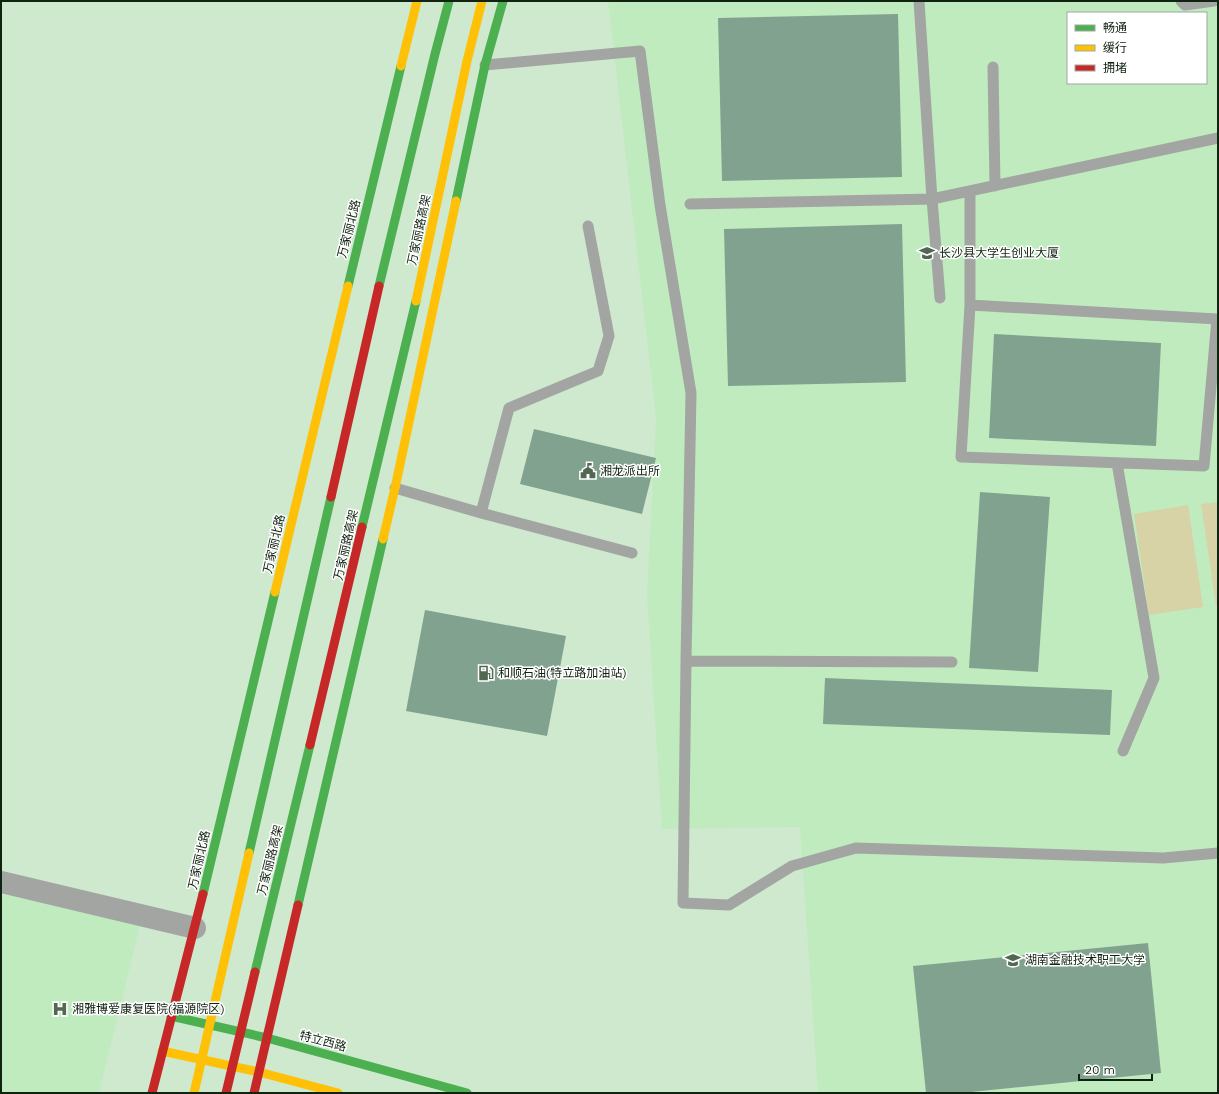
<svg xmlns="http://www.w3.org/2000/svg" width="1219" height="1094" viewBox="0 0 1219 1094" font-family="'Work Sans','Noto Sans SC',sans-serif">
  <rect width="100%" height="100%" fill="#cee9ce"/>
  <path fill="#c0ebbf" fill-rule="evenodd" d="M 608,1 L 1218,1 L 1218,1093 L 818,1093 L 800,827 L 662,829 L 647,595 L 656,418 ZM 1068,13 L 1206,13 L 1206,83 L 1068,83 Z
    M 1,894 L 140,925 L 99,1093 L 1,1093 Z"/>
  <path fill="#d7d3a6" d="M 1218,502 L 1218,606 L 1216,606 L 1201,504 Z
    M 1188,505 L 1203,607 L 1149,615 L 1134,514 Z"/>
  <path fill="#81a28f" d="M 898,14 L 902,177 L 722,181 L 718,18 Z
    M 902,224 L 906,382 L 728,386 L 724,229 Z
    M 994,334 L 1161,343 L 1156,446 L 989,438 Z
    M 534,429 L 656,458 L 642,514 L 520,484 Z
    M 980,492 L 1050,497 L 1038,672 L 969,668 Z
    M 425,610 L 566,636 L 547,736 L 406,711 Z
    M 825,678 L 1112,690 L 1110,735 L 823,724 Z
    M 1148,943 L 1161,1073 L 961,1093 L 926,1093 L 913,966 Z"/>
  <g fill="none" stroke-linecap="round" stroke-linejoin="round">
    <path stroke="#a3a5a3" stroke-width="11" d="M 919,1 L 932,199 L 940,298
      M 1181,1 L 1185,5 L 1214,1
      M 485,65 L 640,51 L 660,205 L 691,393 L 686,661 L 683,903 L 729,905 L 792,866 L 856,848 L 1163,858 L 1218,853
      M 993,67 L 995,186
      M 690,204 L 932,199 L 1218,138
      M 970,305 L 1217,319 L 1204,466 L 961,457 L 970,305 L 970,191
      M 1117,463 L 1154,678 L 1123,751
      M 395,488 L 481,513 L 632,553
      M 481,513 L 509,408 L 598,371 L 609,336 L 588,226
      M 686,661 L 952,662"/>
    <path stroke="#a3a5a3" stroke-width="22" d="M 1,882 L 195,928"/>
    <path stroke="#4caf50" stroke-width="9" d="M 456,201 L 485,65 L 503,1
      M 348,286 L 401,66
      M 203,894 L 275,592
      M 298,905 L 383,539
      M 171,1016 L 267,1038 L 467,1093"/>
    <path stroke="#ffc107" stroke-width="9" d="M 401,66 L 417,1
      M 383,539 L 395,488 L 456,201
      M 275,592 L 348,286
      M 162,1051 L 259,1072 L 338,1093"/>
    <path stroke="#c62828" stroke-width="9" d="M 152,1093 L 203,894
      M 254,1093 L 298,905"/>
    <path stroke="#4caf50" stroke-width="9" d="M 379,286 L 435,54 L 449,1
      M 362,527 L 416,301
      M 249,853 L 331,497
      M 255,972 L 310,745"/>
    <path stroke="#ffc107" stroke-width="9" d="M 416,301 L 467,61 L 482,1
      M 194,1093 L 249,853"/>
    <path stroke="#c62828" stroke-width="9" d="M 331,497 L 379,286
      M 310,745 L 362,527
      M 226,1093 L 255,972"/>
  </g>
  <defs>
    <symbol id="school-bare" viewBox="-9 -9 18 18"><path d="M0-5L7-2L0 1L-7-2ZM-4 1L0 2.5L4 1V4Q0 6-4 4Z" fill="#526852" stroke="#fff" stroke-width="2.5" paint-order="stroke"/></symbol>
    <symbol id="civic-bare" viewBox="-9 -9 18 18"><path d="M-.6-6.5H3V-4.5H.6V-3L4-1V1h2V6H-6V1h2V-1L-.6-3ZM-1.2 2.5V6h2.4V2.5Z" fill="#526852" stroke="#fff" stroke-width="2.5" paint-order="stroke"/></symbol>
    <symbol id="fuel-bare" viewBox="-9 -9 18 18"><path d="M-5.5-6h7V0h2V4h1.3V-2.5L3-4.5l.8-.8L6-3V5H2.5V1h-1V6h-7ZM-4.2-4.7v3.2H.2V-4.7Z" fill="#526852" stroke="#fff" stroke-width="2.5" paint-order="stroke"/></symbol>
    <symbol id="hospital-bare" viewBox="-9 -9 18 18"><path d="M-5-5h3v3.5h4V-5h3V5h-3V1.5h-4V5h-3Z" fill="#526852" stroke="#fff" stroke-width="2.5" paint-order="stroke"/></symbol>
  </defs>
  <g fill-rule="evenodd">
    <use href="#school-bare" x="916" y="242" width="22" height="22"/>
    <use href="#civic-bare" x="577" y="460" width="22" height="22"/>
    <use href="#fuel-bare" x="475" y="662" width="22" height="22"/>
    <use href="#school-bare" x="1002" y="949" width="22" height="22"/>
    <use href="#hospital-bare" x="49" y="998" width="22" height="22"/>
  </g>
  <g text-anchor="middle" stroke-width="3" stroke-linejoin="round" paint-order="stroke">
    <g font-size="12" fill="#102210" stroke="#fff">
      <text transform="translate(349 229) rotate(-76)" y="4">万家丽北路</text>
      <text transform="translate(419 230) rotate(-78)" y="4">万家丽路高架</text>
      <text transform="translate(274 544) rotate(-77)" y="4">万家丽北路</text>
      <text transform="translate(346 545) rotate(-77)" y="4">万家丽路高架</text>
      <text transform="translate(199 860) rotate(-77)" y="4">万家丽北路</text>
      <text transform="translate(270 860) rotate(-76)" y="4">万家丽路高架</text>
      <text transform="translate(323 1041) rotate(15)" y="4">特立西路</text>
    </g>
    <g font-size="12" fill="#102210" stroke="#fff" text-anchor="start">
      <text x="939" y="257">长沙县大学生创业大厦</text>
      <text x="600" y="475">湘龙派出所</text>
      <text x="498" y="677">和顺石油(特立路加油站)</text>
      <text x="1025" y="964">湖南金融技术职工大学</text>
      <text x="72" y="1013">湘雅博爱康复医院(福源院区)</text>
    </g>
  </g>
  <rect width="1219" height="1094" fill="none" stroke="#102210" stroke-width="4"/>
  <rect x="1067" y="12" width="140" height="72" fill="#ffffff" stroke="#9fa79f"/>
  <rect x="1075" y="25" width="20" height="6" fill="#4caf50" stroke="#9fa79f"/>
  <text x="1103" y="32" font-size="12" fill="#102210">畅通</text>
  <rect x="1075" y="45" width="20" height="6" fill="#ffc107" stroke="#9fa79f"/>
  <text x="1103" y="52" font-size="12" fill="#102210">缓行</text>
  <rect x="1075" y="65" width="20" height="6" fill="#c62828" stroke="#9fa79f"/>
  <text x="1103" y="72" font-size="12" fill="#102210">拥堵</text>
  <path d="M1079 1074v6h73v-6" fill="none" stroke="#102210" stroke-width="2"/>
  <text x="1085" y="1074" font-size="12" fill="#102210" stroke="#ffffff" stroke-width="3" paint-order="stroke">20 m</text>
</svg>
